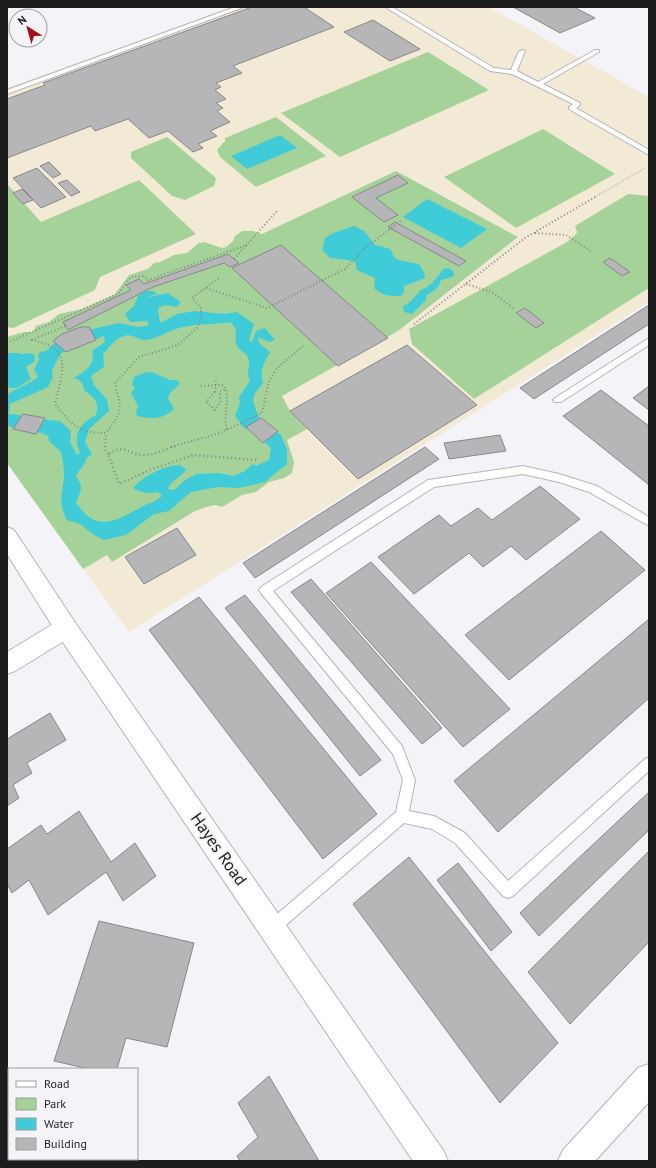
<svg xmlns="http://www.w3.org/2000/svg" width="656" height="1168" viewBox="0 0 656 1168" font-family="'PT Sans',sans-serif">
  <rect width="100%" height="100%" fill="#f4f4f8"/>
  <path fill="#f3ead5" d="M 233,7 L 489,7 L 649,97 L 649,302 L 129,632 L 7,464 L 7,88 Z"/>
  <path fill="#a5d299" d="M 428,52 L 489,90 L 340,157 L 281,113 Z
    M 276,117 L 326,156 L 256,187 L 220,157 L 217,150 L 225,141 L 225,138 Z
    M 543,129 L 615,174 L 516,228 L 444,177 Z
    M 167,137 L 216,178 L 214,186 L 185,200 L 172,196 L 131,158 L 131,152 Z
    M 396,171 L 518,237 L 398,331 L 282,396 L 290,411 L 307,429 L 287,440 L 294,462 L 292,473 L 284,478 L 269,482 L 256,492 L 242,495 L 222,507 L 215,505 L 206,507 L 195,511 L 112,562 L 107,555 L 83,569 L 7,463 L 7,337 L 24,332 L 33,332 L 36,326 L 49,322 L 59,314 L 82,309 L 115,294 L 129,275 L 148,269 L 154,263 L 160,262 L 174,255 L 187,253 L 199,243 L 204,242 L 222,248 L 226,247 L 233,241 L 235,236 L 242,231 L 253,231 L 262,234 Z
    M 139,180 L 196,234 L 100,277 L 95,290 L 13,328 L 7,327 L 7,184 L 41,222 Z
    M 628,194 L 649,196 L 649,288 L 474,399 L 412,344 L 409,329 L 567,242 L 577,233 L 575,226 Z"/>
  <path fill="#3fccd8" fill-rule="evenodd" d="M 280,135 L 297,148 L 247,169 L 231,156 Z
    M 427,199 L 487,229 L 461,248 L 403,217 Z
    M 354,226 L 364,231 L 375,245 C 382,247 393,247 393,256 L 398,260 L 419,264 L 424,272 L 425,278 L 404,286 L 404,292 L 401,296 C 389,296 383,296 374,288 L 375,278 L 357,270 L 355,261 L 330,258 L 322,250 L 325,238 C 336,230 342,231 354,226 Z
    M 449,268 L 453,271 L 454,276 L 441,280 C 436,293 434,289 426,296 L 426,300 L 412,314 L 404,312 L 403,306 C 410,304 414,297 419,292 C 421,289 424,289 427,287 C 434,282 439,275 443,269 Z
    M 145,291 L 153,291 L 158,294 L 149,296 L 149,297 L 168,293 L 181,302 L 176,307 L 165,305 L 158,308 L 160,323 L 177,314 L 194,311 L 225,314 L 237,312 L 254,324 L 249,340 L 252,342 L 256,331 L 265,328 L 275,340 L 269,342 L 258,337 L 259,343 L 270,352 C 264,363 259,371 263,383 L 255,393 L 253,400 L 255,407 L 260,420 L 281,435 L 287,450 L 287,464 L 265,482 L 253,485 L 238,488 L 218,487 L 191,492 L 169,511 L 154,514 L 126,535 L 104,540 L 94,535 L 80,524 L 67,520 C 58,503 62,495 64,477 C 64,469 63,460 61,452 L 49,441 L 48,436 C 35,429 19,432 7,425 L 7,394 L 31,382 L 38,377 L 34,370 L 39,359 L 38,356 L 40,352 L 46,351 L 62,336 L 119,323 L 138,327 L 149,325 L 147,321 L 130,322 L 125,314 L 134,306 L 138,296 ZM 231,322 L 236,330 C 232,356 248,347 249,362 C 250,365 248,368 248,372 C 248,375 249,378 250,381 L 239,397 L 240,403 L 235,416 L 243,427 L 257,435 L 271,448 L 269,460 L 256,466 L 253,464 L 245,471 L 233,476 L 219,473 L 196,474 L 185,480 L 174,490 L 168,489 C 171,479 182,478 186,469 L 180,465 C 165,465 143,476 133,488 C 142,493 148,494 158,492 L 162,496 C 153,504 150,502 141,507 C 115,522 95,533 76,502 C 81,492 84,486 76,477 C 78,469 85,466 86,459 L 92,454 L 85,442 L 89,429 L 109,411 L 107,400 L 94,385 L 91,376 L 104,367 L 103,354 C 108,349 114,340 121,337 C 132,332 135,339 144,340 C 157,340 167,331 179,328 C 196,323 214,325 231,322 ZM 104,336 L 105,342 L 92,351 C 96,365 84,373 73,378 C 80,380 83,382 84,390 C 94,398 100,401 96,415 C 79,424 72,435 80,453 L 77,455 L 70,442 L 71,436 L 70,430 L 60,421 C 43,420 27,415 9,414 L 10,404 L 48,387 L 53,377 L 52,370 L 61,353 Z
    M 7,353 L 20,353 L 21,355 L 26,353 L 34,354 L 35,361 L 26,367 L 31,379 L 17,388 L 9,388 L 7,383 L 8,375 L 7,375 Z
    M 152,372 L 170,380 L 177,380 L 180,384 L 170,393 L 168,398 L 174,409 C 162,420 152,419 137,416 L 136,411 L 138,406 L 131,393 L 135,388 L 132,385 L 134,377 L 143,373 Z"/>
  <path fill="#b6b6b9" stroke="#88878a" d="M 252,7 L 304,7 L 334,27 L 233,66 L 242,73 L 216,83 L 221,87 L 215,90 L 226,99 L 216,103 L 223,108 L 217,111 L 230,122 L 210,131 L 217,136 L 198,144 L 203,148 L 193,152 L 168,131 L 149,138 L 128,119 L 95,131 L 91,126 L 7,158 L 7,99 L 45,85 L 43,83 Z
    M 513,7 L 574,7 L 595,18 L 560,33 Z
    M 373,20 L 420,49 L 390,61 L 344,32 Z
    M 49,162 L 61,174 L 53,178 L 40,166 Z
    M 37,168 L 66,197 L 41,208 L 13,178 Z
    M 398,175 L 408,183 L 376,198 L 398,215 L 384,222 L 352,197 Z
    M 67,180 L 80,192 L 71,196 L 58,183 Z
    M 22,189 L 33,200 L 23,204 L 13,193 Z
    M 395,222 L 466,261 L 459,266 L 388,227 Z
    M 281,245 L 388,338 L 338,366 L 232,268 Z
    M 228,254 L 239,263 L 230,267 L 224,263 L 153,287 L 68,330 L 63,322 L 131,290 L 126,285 L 139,279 L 144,284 Z
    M 610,258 L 630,272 L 622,276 L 603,262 Z
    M 649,305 L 649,324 L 534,399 L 520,388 Z
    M 525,308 L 544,323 L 536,328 L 516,313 Z
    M 81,327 L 89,327 L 96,340 L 66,352 L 53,341 L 62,334 Z
    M 407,345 L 477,405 L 358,479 L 290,411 Z
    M 649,386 L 649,410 L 633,398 Z
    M 601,390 L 649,426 L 649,485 L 563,416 Z
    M 23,414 L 45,418 L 36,434 L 13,429 Z
    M 261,418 L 278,431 L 263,443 L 246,427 Z
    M 500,435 L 506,451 L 449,459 L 444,443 Z
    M 425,447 L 439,459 L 255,578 L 243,563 Z
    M 540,486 L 580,519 L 526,560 L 511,546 L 483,567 L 469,553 L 414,594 L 378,557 L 439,515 L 451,526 L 478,508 L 492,520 Z
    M 177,528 L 196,555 L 144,584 L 125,557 Z
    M 601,531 L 645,570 L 509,680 L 465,635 Z
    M 371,562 L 510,709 L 463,747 L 326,593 Z
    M 311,579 L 442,728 L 422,744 L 291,592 Z
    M 245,595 L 381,760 L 360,776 L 225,608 Z
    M 199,597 L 377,814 L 323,859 L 149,630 Z
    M 649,619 L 649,698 L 498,832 L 454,781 Z
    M 50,713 L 66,740 L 27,763 L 32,773 L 13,785 L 19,798 L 7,806 L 7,739 Z
    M 649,792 L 649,830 L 539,936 L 520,913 Z
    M 79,811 L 111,862 L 135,843 L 156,876 L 123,901 L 106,872 L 48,915 L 29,880 L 12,893 L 7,884 L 7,849 L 41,825 L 47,834 Z
    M 649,851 L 649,942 L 570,1024 L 528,972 Z
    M 409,857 L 558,1043 L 500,1103 L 353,904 Z
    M 458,863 L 512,932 L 491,951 L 437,880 Z
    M 99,921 L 194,943 L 167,1047 L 126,1038 L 117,1069 L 89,1069 L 54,1061 Z
    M 269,1076 L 319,1161 L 240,1161 L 237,1156 L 258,1137 L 238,1103 Z
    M 9,1125 L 9,1159 L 95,1159 L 92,1161 L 7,1161 L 7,1126 Z"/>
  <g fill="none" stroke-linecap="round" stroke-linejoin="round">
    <defs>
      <path id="service" d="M 235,7 L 244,7 L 7,94 L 7,90 Z
        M 385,7 L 392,7 L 494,68 L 511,70 L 519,51 L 524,50 L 525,51 L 517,71 L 538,82 L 595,50 L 599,50 L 599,52 L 543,84 L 580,103 L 580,105 L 576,108 L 649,150 L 649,155 L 569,109 L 569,107 L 573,104 L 512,74 L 490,71 Z
        M 649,338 L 649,345 L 561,402 L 555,402 L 553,400 L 555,398 Z
        M 523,466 L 559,474 L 597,486 L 649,517 L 649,526 L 589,492 L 559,482 L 523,474 L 434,487 L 273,591 L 402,746 L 415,780 L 409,811 L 434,816 L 465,833 L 508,881 L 645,759 L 649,757 L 649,771 L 513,896 L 508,898 L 503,896 L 455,843 L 432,829 L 404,823 L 278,932 L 273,934 L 268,932 L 266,927 L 268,922 L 396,812 L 403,780 L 393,754 L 261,593 L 259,590 L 261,587 L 428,480 Z"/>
      <path id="minor" d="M 66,618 L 74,621 L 77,628 L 74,635 L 15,671 L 7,674 L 7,652 L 58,621 Z"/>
      <path id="tertiary" d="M 7,527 L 14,530 L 74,621 L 443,1150 L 448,1161 L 413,1161 L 58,635 L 7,554 Z"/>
      <path id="secondary" d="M 649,1064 L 649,1102 L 595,1161 L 558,1161 L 563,1150 L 638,1068 Z"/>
    </defs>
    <use href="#service" stroke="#b5b5b9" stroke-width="2"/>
    <use href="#minor" stroke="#b5b5b9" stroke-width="2"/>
    <use href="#tertiary" stroke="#b5b5b9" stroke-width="2"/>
    <use href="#secondary" stroke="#b5b5b9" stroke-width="2"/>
    <path stroke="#878789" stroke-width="1.5" stroke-dasharray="0.5 2" stroke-linecap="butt" d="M 595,197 L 645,168"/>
    <path stroke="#878789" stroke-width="2" stroke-dasharray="1 2.5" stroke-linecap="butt" d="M 535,233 L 566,235 L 592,252
      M 234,259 L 277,211
      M 466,284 L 492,292 L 514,309
      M 206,288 L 267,308 L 345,269 L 364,249 L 402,220
      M 414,324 L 525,238 L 597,196
      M 65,326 L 32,340 C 75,349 62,372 55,404 C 72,425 78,433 106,433 C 124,410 121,411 115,383 L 139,357 L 178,345 L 198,327 L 201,317 L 201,308 L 192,298 L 219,278
      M 7,343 L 118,294 L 131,277 L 144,276 L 148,280 L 247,245
      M 201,386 L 222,385 L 226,389
      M 215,392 L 206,402 L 215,410 L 220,402 L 220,392 L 226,389 C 229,405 223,414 227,430
      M 105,447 L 106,433
      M 171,447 L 220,433 L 262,413 L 269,381 L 277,368 L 303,346"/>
    <path stroke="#878789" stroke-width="2.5" stroke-dasharray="1 3" stroke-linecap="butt" d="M 105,446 L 105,450 L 108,454
      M 175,446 C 166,449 154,455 144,455 C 128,455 126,443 108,454 L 119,484 L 152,469 L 194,455 L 257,460"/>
    <use href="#service" fill="#fff" fill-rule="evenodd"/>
    <use href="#minor" fill="#fff" fill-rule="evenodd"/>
    <use href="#tertiary" fill="#fff" fill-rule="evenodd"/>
    <use href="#secondary" fill="#fff" fill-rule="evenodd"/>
    <path stroke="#878789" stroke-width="2" stroke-dasharray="1 2.5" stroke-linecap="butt" d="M 215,392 L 216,378"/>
  </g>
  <g text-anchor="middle" stroke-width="4" stroke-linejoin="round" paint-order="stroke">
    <g font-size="17" fill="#1d1d1e" stroke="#f4f4f8">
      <text transform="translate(219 849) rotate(55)" y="6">Hayes Road</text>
    </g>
  </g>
  <rect width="656" height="1168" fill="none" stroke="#1d1d1e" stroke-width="16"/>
  <rect x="8" y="1068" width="130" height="92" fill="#f4f4f8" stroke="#9e9ea1"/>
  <rect x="16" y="1081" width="20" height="6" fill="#ffffff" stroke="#9e9ea1"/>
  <text x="44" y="1088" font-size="12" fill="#1d1d1e">Road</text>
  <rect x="16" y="1098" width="20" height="12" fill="#a5d299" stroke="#9e9ea1"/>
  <text x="44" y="1108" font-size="12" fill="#1d1d1e">Park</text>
  <rect x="16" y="1118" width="20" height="12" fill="#3fccd8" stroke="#9e9ea1"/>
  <text x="44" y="1128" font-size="12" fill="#1d1d1e">Water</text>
  <rect x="16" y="1138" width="20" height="12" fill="#b6b6b9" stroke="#9e9ea1"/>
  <text x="44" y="1148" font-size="12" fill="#1d1d1e">Building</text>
  <g transform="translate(28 28) rotate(323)"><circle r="19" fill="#f4f4f8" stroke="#9e9ea1"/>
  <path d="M0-3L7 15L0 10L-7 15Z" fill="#a60e18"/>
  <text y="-6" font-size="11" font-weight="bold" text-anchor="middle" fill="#1d1d1e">N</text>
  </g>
</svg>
